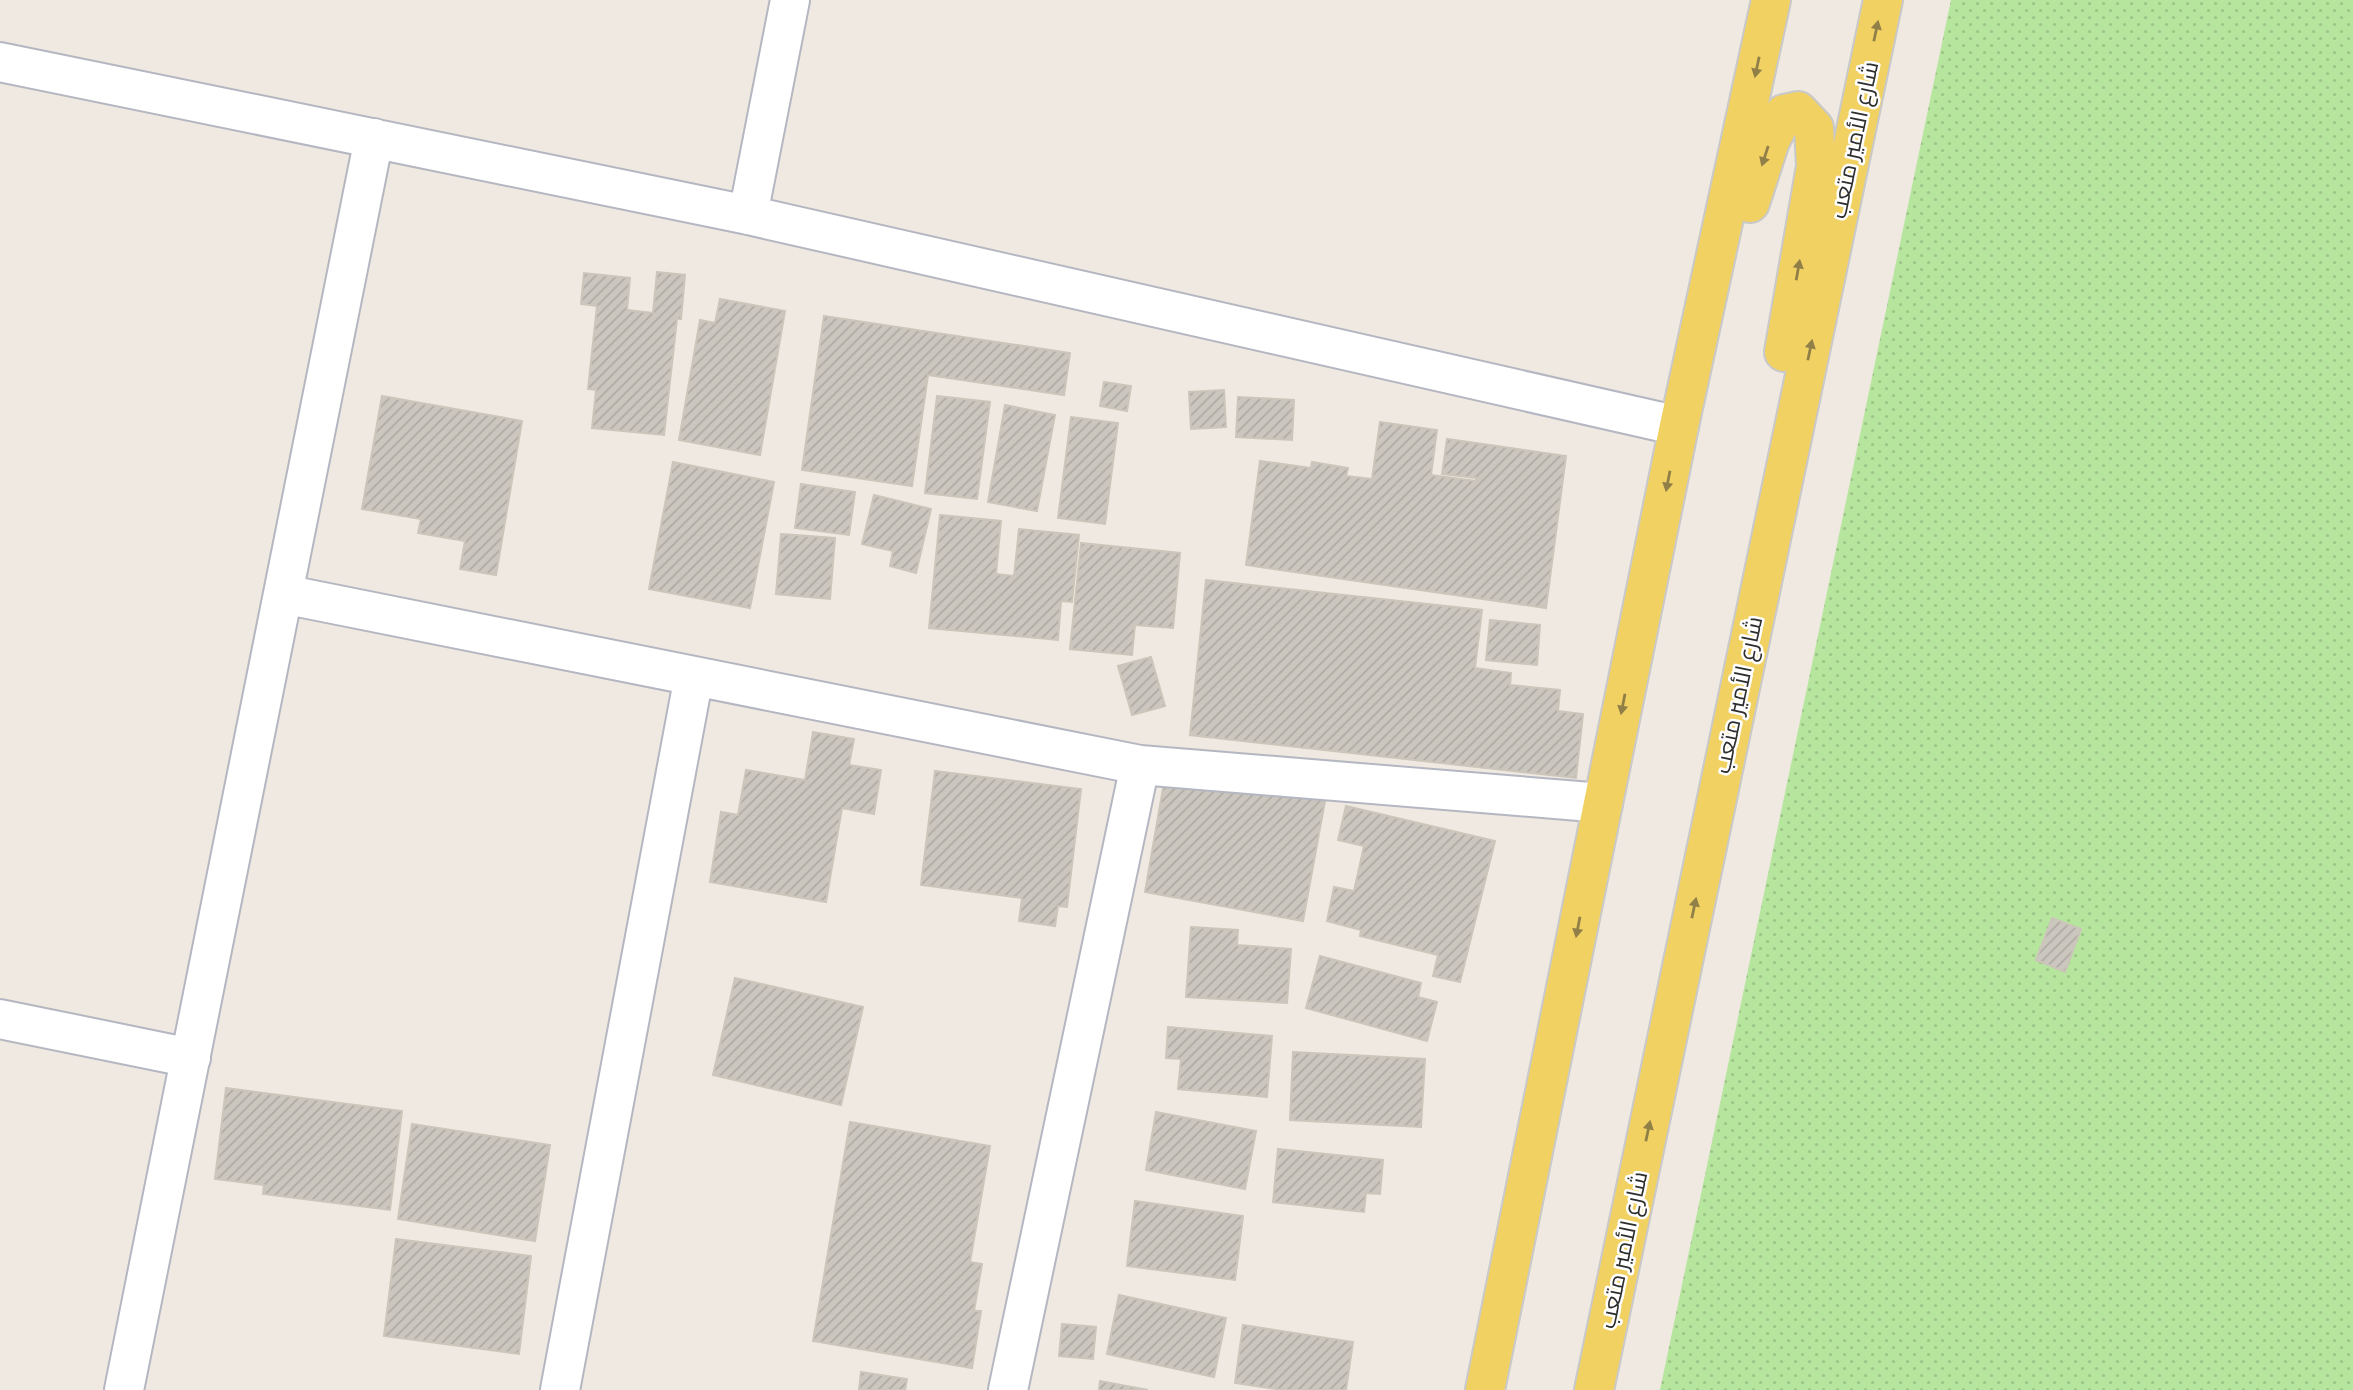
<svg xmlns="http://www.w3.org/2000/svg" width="2353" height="1390" viewBox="0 0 2353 1390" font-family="Karla,Cairo,sans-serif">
  <defs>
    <pattern id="green-dots" width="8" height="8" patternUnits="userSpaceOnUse" patternTransform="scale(1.75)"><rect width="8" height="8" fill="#b6e59e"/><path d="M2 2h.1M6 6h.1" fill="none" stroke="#9dc588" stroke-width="1.8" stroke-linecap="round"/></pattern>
    <pattern id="building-hatch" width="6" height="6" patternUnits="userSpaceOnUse" patternTransform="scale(1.75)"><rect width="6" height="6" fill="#cbc7bf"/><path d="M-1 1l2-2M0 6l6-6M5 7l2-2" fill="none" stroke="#afaba4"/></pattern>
  </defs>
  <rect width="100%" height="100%" fill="#efe9e1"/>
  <path fill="url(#green-dots)" d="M 1951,0 L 2353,0 L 2353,1390 L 1660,1390 Z"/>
  <path fill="url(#building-hatch)" stroke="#cbc5ba" stroke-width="2" d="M 657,272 L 685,275 L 681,319 L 677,319 L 664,435 L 592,428 L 596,390 L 588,389 L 597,306 L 581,304 L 584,273 L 630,278 L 627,310 L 653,313 Z
    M 720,299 L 785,311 L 760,455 L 679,440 L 700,320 L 715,323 Z
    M 824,316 L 1070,353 L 1064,395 L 928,375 L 912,486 L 802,470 Z
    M 1104,382 L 1131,386 L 1127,411 L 1100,406 Z
    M 1224,390 L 1226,427 L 1191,429 L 1189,392 Z
    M 382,396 L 522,421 L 496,575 L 460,569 L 465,541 L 418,533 L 421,519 L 362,509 Z
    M 937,396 L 990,402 L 977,499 L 925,493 Z
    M 1238,397 L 1294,400 L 1292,440 L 1236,437 Z
    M 1005,405 L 1055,415 L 1037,511 L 988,502 Z
    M 1071,417 L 1118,423 L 1105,524 L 1058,518 Z
    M 1380,422 L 1437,430 L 1431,475 L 1476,481 L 1476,478 L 1442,474 L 1447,439 L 1566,456 L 1546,608 L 1246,565 L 1260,461 L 1311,468 L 1312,462 L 1348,468 L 1346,476 L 1372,479 Z
    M 673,462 L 774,482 L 750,608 L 649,589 Z
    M 801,484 L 855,492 L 849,535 L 795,528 Z
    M 874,495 L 931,509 L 916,573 L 890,566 L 893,551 L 862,544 Z
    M 940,515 L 1001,521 L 996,574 L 1014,576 L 1019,529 L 1079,535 L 1072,602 L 1061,601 L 1058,640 L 929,628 Z
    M 781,534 L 835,538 L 830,599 L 776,594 Z
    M 1081,543 L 1180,553 L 1173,628 L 1135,625 L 1132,655 L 1070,649 Z
    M 1206,580 L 1482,610 L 1475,668 L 1511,673 L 1510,685 L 1560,690 L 1558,711 L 1583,714 L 1576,778 L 1190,735 Z
    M 1490,620 L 1540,625 L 1537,665 L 1486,660 Z
    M 1151,657 L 1165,706 L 1132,715 L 1118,666 Z
    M 813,732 L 854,739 L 849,765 L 881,770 L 874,814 L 842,808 L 826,902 L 710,882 L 721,812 L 738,815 L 746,770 L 805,780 Z
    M 935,771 L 1081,789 L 1067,907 L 1058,906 L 1055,926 L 1019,921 L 1022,898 L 921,885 Z
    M 1166,771 L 1325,801 L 1303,921 L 1145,892 Z
    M 1346,806 L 1495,841 L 1460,982 L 1433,976 L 1438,955 L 1360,936 L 1361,930 L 1327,921 L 1334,887 L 1354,891 L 1364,846 L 1338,840 Z
    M 2052,918 L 2081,929 L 2065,972 L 2036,960 Z
    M 1191,927 L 1238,930 L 1237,945 L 1291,949 L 1287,1003 L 1186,997 Z
    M 1320,956 L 1421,983 L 1418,997 L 1437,1002 L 1427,1041 L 1306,1008 Z
    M 735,978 L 863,1007 L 841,1105 L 713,1075 Z
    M 1168,1027 L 1272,1036 L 1267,1097 L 1178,1089 L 1181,1059 L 1166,1058 Z
    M 1293,1052 L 1425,1059 L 1421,1127 L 1290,1120 Z
    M 226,1088 L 402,1111 L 390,1210 L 263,1194 L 264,1185 L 215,1179 Z
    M 1156,1112 L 1256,1131 L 1245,1189 L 1146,1170 Z
    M 850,1122 L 990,1146 L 970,1262 L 982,1264 L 974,1311 L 981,1311 L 972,1368 L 813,1341 Z
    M 412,1124 L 550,1145 L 535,1241 L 398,1219 Z
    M 1278,1149 L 1383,1160 L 1380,1194 L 1366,1193 L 1364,1212 L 1273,1202 Z
    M 1135,1201 L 1243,1216 L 1235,1280 L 1127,1266 Z
    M 396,1239 L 531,1256 L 519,1354 L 384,1336 Z
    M 1119,1295 L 1226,1318 L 1214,1377 L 1107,1354 Z
    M 1062,1324 L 1096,1327 L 1093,1359 L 1059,1356 Z
    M 1243,1325 L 1353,1342 L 1346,1390 L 1283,1390 L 1235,1383 Z
    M 861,1372 L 907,1379 L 905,1390 L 859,1390 Z
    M 1100,1381 L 1148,1390 L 1099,1390 Z"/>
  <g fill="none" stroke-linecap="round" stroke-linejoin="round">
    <defs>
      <path id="minor" d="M 0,62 L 748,215 L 1679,426
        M 748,215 L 790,0
        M 283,594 L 1140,765 L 1603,803
        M 0,1019 L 191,1058
        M 124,1390 L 374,138
        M 560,1390 L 694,676
        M 1008,1390 L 1140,765"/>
      <path id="primary" d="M 1750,203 L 1770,141 L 1784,114 L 1798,111 L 1814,128 L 1816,166 L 1784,352
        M 1485,1390 L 1679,426 L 1771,0
        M 1594,1390 L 1883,0"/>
    </defs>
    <use href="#minor" stroke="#b4b7c1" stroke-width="42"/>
    <use href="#primary" stroke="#c9c9c9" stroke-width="42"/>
    <use href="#minor" stroke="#fff" stroke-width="38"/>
    <use href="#primary" stroke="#f2d163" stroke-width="38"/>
  </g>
  <defs><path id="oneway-solid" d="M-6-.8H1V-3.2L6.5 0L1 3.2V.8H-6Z" transform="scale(1.75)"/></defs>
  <g fill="#908048">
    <use href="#oneway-solid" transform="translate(1876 31) rotate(-78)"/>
    <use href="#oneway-solid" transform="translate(1757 67) rotate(102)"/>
    <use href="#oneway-solid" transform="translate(1765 156) rotate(108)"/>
    <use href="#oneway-solid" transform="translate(1798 270) rotate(-80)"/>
    <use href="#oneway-solid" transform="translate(1810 350) rotate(-78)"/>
    <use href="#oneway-solid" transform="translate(1668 481) rotate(101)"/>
    <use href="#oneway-solid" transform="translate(1623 704) rotate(101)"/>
    <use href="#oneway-solid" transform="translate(1694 908) rotate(-78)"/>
    <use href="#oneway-solid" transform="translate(1578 927) rotate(101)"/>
    <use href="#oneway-solid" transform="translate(1648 1131) rotate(-78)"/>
  </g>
  <g text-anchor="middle" stroke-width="5" stroke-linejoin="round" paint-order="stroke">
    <g font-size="23" fill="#2e2e2e" stroke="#fff">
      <text transform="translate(1854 140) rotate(-78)" y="8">شارع الأمير متعب</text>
      <text transform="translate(1738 695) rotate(-78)" y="8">شارع الأمير متعب</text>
      <text transform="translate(1623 1250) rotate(-78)" y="8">شارع الأمير متعب</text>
    </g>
  </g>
</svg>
